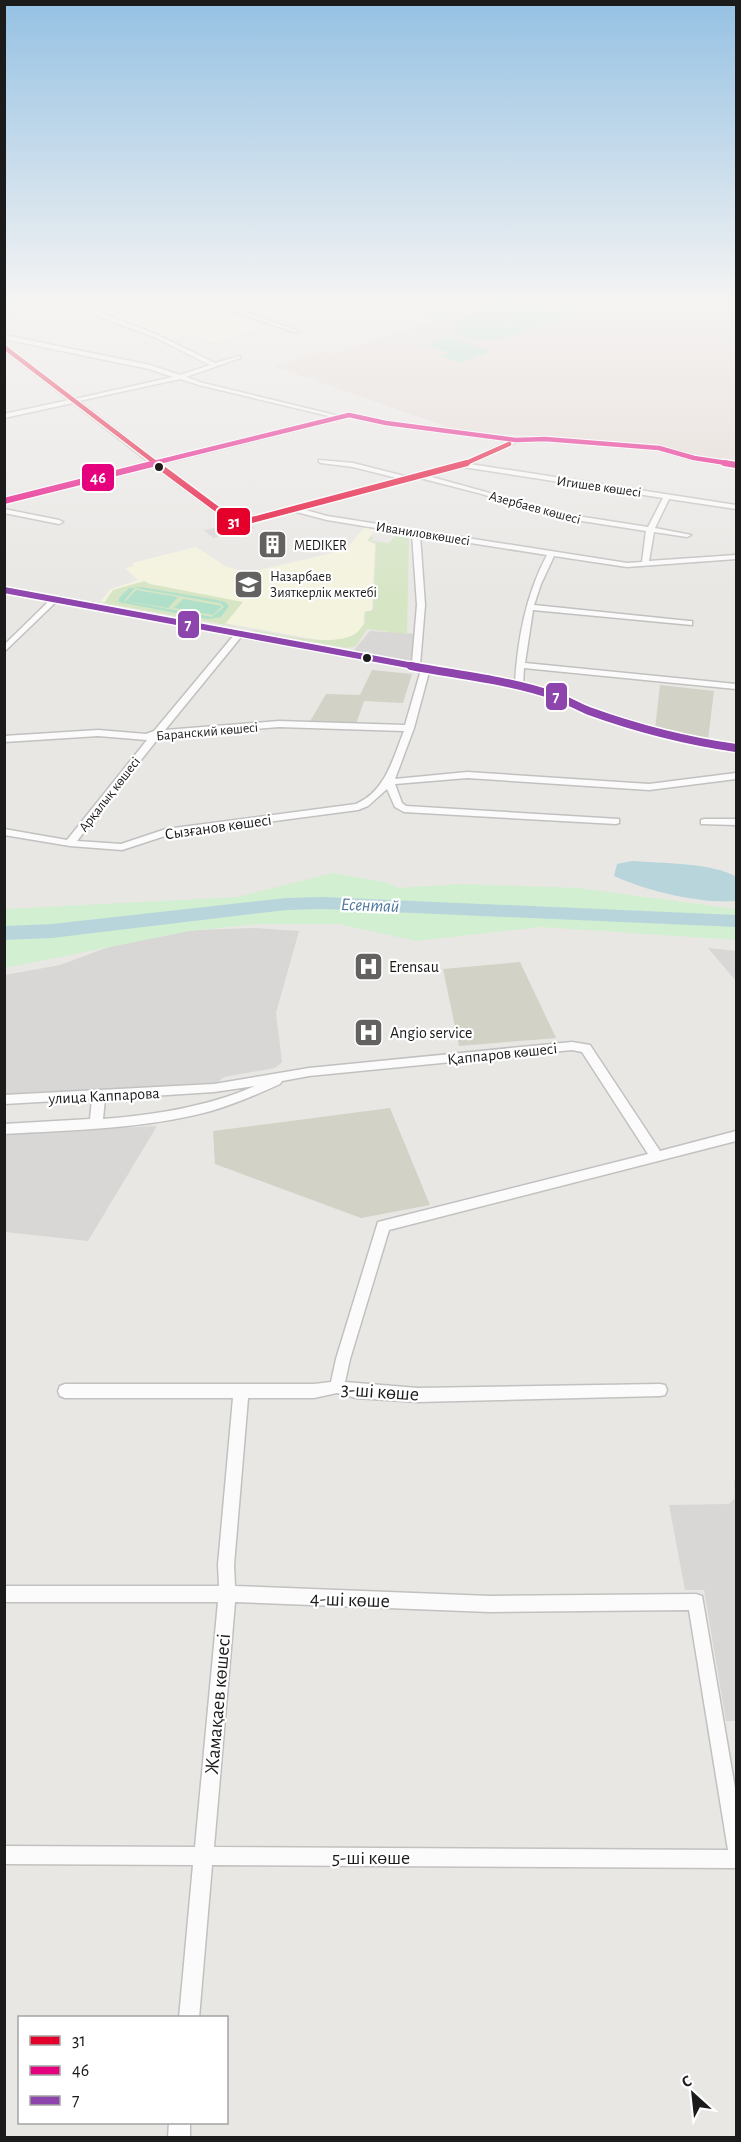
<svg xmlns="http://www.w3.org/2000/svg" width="741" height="2142" viewBox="0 0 741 2142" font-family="'Alegreya Sans',sans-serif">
  <rect width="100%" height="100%" fill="#e9e7e4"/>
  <path fill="#d8d7d5" d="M 242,523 L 255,528 L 213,538 L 204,530 Z
    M 370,631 L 419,634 L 416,667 L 350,655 Z
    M 256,928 L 299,931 L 276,1013 L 282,1062 L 275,1068 L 224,1077 L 216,1084 L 5,1096 L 5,975 L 60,965 L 125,941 L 192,930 Z
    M 708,948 L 736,951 L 736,981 Z
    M 157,1126 L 88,1241 L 5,1232 L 5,1134 Z
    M 736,1479 L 736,1721 L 726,1721 L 704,1590 L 685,1590 L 669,1505 L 729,1504 L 735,1498 L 734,1481 Z"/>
  <path fill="#f4f3de" d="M 126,302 L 196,302 L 265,327 L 211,343 L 189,334 L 167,340 L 97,310 Z
    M 365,527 L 376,529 L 367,540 L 375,544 L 372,610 L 364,612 L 363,626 L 347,645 L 101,601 L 111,589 L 138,580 L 125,568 L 134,566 L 132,563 L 196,547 L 227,567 L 240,570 L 259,570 L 345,550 Z"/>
  <path fill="#e4d8d3" d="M 490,302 L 736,302 L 736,462 L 695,456 L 661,446 L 456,430 L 274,366 L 322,351 L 330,355 Z"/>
  <path fill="#d2d2c6" d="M 5,302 L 31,302 L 38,307 L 5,318 Z
    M 372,670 L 412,674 L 403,703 L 364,701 L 355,727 L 309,723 L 326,694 L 360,695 Z
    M 660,685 L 714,691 L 708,740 L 655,729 Z
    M 520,962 L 556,1038 L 459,1046 L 443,969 Z
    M 390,1108 L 430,1205 L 361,1218 L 215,1164 L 213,1131 Z"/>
  <path fill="#d6e5c4" d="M 380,529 L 404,533 L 409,537 L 407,634 L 367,629 L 356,646 L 347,648 L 253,631 L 254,630 C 280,634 331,648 355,634 C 359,632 362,626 365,623 L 365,612 L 373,610 L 376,544 L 368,541 L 370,537 L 373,537 L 371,541 L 389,543 L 395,536 L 375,533 Z
    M 144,581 L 150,584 L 243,602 L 225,624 L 243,628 L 104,603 L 113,590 Z"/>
  <path fill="#c5d6ba" d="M 375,302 L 490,302 L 437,319 Z"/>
  <path fill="#d2efd1" d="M 333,873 L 385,882 L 398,888 L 460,884 L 579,888 L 736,909 L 736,940 L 541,927 L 416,941 L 338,924 L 259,924 L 190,931 L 5,968 L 5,909 L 237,897 Z"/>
  <path fill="#b0dfca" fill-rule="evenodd" d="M 503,302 L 530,302 L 564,312 L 565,307 L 559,302 L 565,302 L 573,307 L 574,312 L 570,315 C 545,325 471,359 451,326 L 455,320 Z
    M 447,337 L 491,351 L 461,363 L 440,356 L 448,352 L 426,345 Z
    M 141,587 L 217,600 L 225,602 L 229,606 L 221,617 L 207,619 L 119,602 L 119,598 L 129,588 ZM 135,588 L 220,603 L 224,607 L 212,617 L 124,601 Z
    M 136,590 L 178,597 L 168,608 L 126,601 Z
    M 183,599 L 222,606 L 213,615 L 174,608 Z"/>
  <path fill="#b8d5dc" d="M 632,861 C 657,863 717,863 736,877 L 736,901 C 700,904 647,891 614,876 L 617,864 Z"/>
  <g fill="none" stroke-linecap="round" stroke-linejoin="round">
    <path fill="#b8d5dc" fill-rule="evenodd" d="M 322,897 L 736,915 L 736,927 L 322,909 L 286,910 L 52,938 L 4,940 L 4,926 L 52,924 L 286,898 Z"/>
    <defs>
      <path id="minor" d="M 114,302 L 123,302 L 98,311 L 158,335 L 215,363 L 240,356 L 240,358 L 186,377 L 203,383 L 339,416 L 349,413 L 386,421 L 516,438 L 545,437 L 659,446 L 695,456 L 736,463 L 736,467 L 694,460 L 659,450 L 545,441 L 517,442 L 470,464 L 736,505 L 736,509 L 669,499 L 655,528 L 691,535 L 687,537 L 654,532 L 649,561 L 736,555 L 736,559 L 627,567 L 554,556 L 541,584 L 534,605 L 689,621 L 692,621 L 692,625 L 533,610 L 525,663 L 736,684 L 736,689 L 524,668 L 523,685 L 558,694 L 593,709 L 638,723 L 703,740 L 736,745 L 736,751 C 687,745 637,730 589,714 C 576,709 564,702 551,698 C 512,684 470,679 429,672 L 414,728 L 395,779 L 467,772 L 649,784 L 736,773 L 736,779 L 649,790 L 467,778 L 395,784 L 402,803 L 406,806 L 619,819 L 619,823 L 616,824 L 404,812 L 395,807 L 387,789 L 368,806 L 358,810 L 168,835 L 122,850 L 70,846 L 4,835 L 4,829 L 67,840 L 147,740 L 98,736 L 4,742 L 4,736 L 98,730 L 146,734 L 154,731 L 234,635 L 56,602 L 4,652 L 4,645 L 49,601 L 4,592 L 4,588 L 412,663 L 417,605 L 412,534 L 327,520 L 293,511 L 234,526 L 154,466 L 4,503 L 4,499 L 150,463 L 73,403 L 4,418 L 4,414 L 69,400 L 4,350 L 4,345 L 75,399 L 173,377 L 149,369 L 4,339 L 4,335 L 150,365 L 180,375 L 210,365 L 154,337 L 108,320 L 92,311 L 96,307 ZM 180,379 L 199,385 L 333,417 L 156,461 L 79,401 ZM 349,417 L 386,425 L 509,441 L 461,464 L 408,477 L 353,463 L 319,460 L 319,462 L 321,463 L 353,467 L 401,479 L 238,521 L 160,464 ZM 463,467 L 663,498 L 648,527 L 551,512 L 486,492 L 428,476 ZM 420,478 L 482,494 L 550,516 L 646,531 L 642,562 L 627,563 L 327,516 L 302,509 ZM 420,535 L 547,555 C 526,595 518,637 515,683 L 420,665 L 425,605 ZM 241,637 L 421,670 L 405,725 L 279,721 L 165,730 ZM 279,727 L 404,731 C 393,758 386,791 356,804 L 166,829 L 121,844 L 77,841 L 160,736 Z
        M 205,302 L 214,302 L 299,331 L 294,332 Z
        M 4,509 L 59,520 L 63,522 L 59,524 L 4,513 Z
        M 704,819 L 736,819 L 736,825 L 701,824 L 701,820 Z
        M 572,1042 L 590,1045 L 660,1151 L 736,1131 L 736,1141 L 389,1230 L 350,1359 L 345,1382 L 418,1388 L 660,1384 L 665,1385 L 667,1390 L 665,1395 L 660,1396 L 418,1402 L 356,1398 L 337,1393 L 314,1398 L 248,1398 L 234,1565 L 235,1586 L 490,1596 L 696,1594 L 702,1596 L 736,1794 L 736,1868 L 212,1865 L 199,2018 L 179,2018 L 193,1865 L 4,1864 L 4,1846 L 195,1847 L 218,1602 L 4,1602 L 4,1586 L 219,1586 L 218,1565 L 233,1398 L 65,1398 L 60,1396 L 58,1391 L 60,1386 L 65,1384 L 314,1384 L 331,1382 L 336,1359 L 378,1222 L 648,1154 L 582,1052 L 572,1050 L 309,1076 L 282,1081 L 280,1084 C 258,1094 235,1104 211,1111 C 144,1129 74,1130 4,1134 L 4,1124 L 90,1119 L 92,1099 L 4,1104 L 4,1095 L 214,1084 L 309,1068 ZM 255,1086 C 207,1107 154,1115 103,1119 L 105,1099 L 214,1092 ZM 235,1602 L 490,1612 L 689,1610 L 728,1850 L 214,1847 Z
        M 169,2122 L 190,2122 L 190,2138 L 168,2138 Z"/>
    </defs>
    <use href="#minor" stroke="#c2c1c0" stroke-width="3"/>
    <use href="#minor" fill="#fcfbfb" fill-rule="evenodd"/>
    <defs>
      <path id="bus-1-far1" d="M 4,347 L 157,464
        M 464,464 L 509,444"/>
      <path id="bus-1" d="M 155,463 L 237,524 L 467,463"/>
      <path id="bus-2-far1" d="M 150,464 L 349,415 L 386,423 L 516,440 L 545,439 L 659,448 L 694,458 L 733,464"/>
      <path id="bus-2" d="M 724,463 L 736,465
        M 4,501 L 156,463"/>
      <path id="bus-3-far1" d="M 4,590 L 419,667"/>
      <path id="bus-3" d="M 411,666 C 458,675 509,680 555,696 C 567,700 577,706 589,711 C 636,728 687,741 736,748"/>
    </defs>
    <use href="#bus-1-far1" stroke="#fff" stroke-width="7"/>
    <use href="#bus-1" stroke="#fff" stroke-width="9"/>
    <use href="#bus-2-far1" stroke="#fff" stroke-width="7"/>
    <use href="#bus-2" stroke="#fff" stroke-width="9"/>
    <use href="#bus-3-far1" stroke="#fff" stroke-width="9"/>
    <use href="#bus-3" stroke="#fff" stroke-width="11"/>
    <use href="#bus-1-far1" stroke="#e4002b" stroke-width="4.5"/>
    <use href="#bus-1" stroke="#e4002b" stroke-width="6"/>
    <use href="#bus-2-far1" stroke="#e5007d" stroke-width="4.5"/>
    <use href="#bus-2" stroke="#e5007d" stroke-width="6"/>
    <use href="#bus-3-far1" stroke="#8e44ad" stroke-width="6"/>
    <use href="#bus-3" stroke="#8e44ad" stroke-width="8"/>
  </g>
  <linearGradient id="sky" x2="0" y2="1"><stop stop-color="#95c1e3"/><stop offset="0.5" stop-color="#f5f4f3"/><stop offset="1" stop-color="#f5f4f3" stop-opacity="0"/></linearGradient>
  <rect width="741" height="602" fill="url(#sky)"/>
  <defs>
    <symbol id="building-square" viewBox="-11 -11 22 22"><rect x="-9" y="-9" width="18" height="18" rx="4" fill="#636261" stroke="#fff"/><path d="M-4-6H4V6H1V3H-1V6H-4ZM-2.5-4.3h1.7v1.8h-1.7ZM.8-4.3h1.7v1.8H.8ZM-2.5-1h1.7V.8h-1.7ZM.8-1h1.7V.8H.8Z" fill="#fff"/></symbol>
    <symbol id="school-square" viewBox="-11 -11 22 22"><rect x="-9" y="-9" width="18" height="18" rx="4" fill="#636261" stroke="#fff"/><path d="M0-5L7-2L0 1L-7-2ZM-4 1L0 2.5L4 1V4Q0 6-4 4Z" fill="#fff"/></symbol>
    <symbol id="hospital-square" viewBox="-11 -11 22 22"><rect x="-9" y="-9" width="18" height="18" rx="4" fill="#636261" stroke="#fff"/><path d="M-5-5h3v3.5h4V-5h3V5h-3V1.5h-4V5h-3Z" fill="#fff"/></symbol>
  </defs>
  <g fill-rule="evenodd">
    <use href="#building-square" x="256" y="528" width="33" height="33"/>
    <use href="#school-square" x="232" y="568" width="33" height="33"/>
    <use href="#hospital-square" x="352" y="950" width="33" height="33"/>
    <use href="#hospital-square" x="352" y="1016" width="33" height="33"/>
  </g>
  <g fill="#1b1b1b" stroke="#fff" stroke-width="2">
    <circle cx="159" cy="467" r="5"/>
    <circle cx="367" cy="658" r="5"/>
  </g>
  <g text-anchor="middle" stroke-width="4.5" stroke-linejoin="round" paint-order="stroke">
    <g font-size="14" fill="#1b1b1b" stroke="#fff">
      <text transform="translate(599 486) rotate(8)" y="5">Игишев көшесі</text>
      <text transform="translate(535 507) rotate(15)" y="5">Азербаев көшесі</text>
      <text transform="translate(423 533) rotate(9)" y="5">Иваниловкөшесі</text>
      <text transform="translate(207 731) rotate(-5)" y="5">Баранский көшесі</text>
      <text transform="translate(109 794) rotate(-52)" y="5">Арқалық көшесі</text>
    </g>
    <g font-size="14" fill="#1b1b1b" stroke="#fff" text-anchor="start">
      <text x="294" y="550">MEDIKER</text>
      <text x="270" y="581">Назарбаев<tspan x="270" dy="16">Зияткерлік мектебі</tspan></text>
    </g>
    <g font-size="16" fill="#1b1b1b" stroke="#fff">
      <text transform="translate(218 826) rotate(-8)" y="6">Сызғанов көшесі</text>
      <text transform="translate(502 1053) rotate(-6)" y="6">Қаппаров көшесі</text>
      <text transform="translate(104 1095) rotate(-3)" y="6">улица Каппарова</text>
    </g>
    <g font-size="16" fill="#1b1b1b" stroke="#fff" text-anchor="start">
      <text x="389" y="972">Erensau</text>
      <text x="390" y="1038">Angio service</text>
    </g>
    <g font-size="18" font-style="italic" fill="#4b769d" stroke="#fff">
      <text transform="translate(370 905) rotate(2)" y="6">Есентай</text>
    </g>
    <g font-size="20" fill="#1b1b1b" stroke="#fff">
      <text transform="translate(380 1391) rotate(4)" y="7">3-ші көше</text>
      <text transform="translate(350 1599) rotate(2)" y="7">4-ші көше</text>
      <text transform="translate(217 1704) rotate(-85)" y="7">Жамақаев көшесі</text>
      <text x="371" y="1864">5-ші көше</text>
    </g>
  </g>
  <g stroke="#fff" stroke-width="2">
    <rect x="81" y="463" width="34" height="29" rx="6" fill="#e5007d"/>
    <rect x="216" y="507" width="35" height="29" rx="6" fill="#e4002b"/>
    <rect x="177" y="610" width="23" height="29" rx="6" fill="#8e44ad"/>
    <rect x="545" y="682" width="23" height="29" rx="6" fill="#8e44ad"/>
  </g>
  <g font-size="16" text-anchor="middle" font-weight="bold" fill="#fff">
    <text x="98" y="483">46</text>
    <text x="234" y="527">31</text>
    <text x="188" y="630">7</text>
    <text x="556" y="702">7</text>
  </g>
  <rect width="741" height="2142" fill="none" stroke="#1b1b1b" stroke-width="12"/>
  <rect x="18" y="2016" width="210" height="108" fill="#ffffff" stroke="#a4a4a4" stroke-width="1.5"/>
  <rect x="30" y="2036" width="30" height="9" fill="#e4002b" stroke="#a4a4a4" stroke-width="1.5"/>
  <text x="72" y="2046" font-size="18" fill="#1b1b1b">31</text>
  <rect x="30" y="2066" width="30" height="9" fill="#e5007d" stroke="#a4a4a4" stroke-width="1.5"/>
  <text x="72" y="2076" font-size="18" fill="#1b1b1b">46</text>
  <rect x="30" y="2096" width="30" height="9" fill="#8e44ad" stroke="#a4a4a4" stroke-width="1.5"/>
  <text x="72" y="2106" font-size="18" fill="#1b1b1b">7</text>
  <g transform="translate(693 2094) rotate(333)" stroke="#ffffff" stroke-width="4.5" paint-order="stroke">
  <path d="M0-4.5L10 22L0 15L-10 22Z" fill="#1b1b1b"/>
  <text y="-9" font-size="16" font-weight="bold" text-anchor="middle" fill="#1b1b1b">С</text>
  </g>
</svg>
